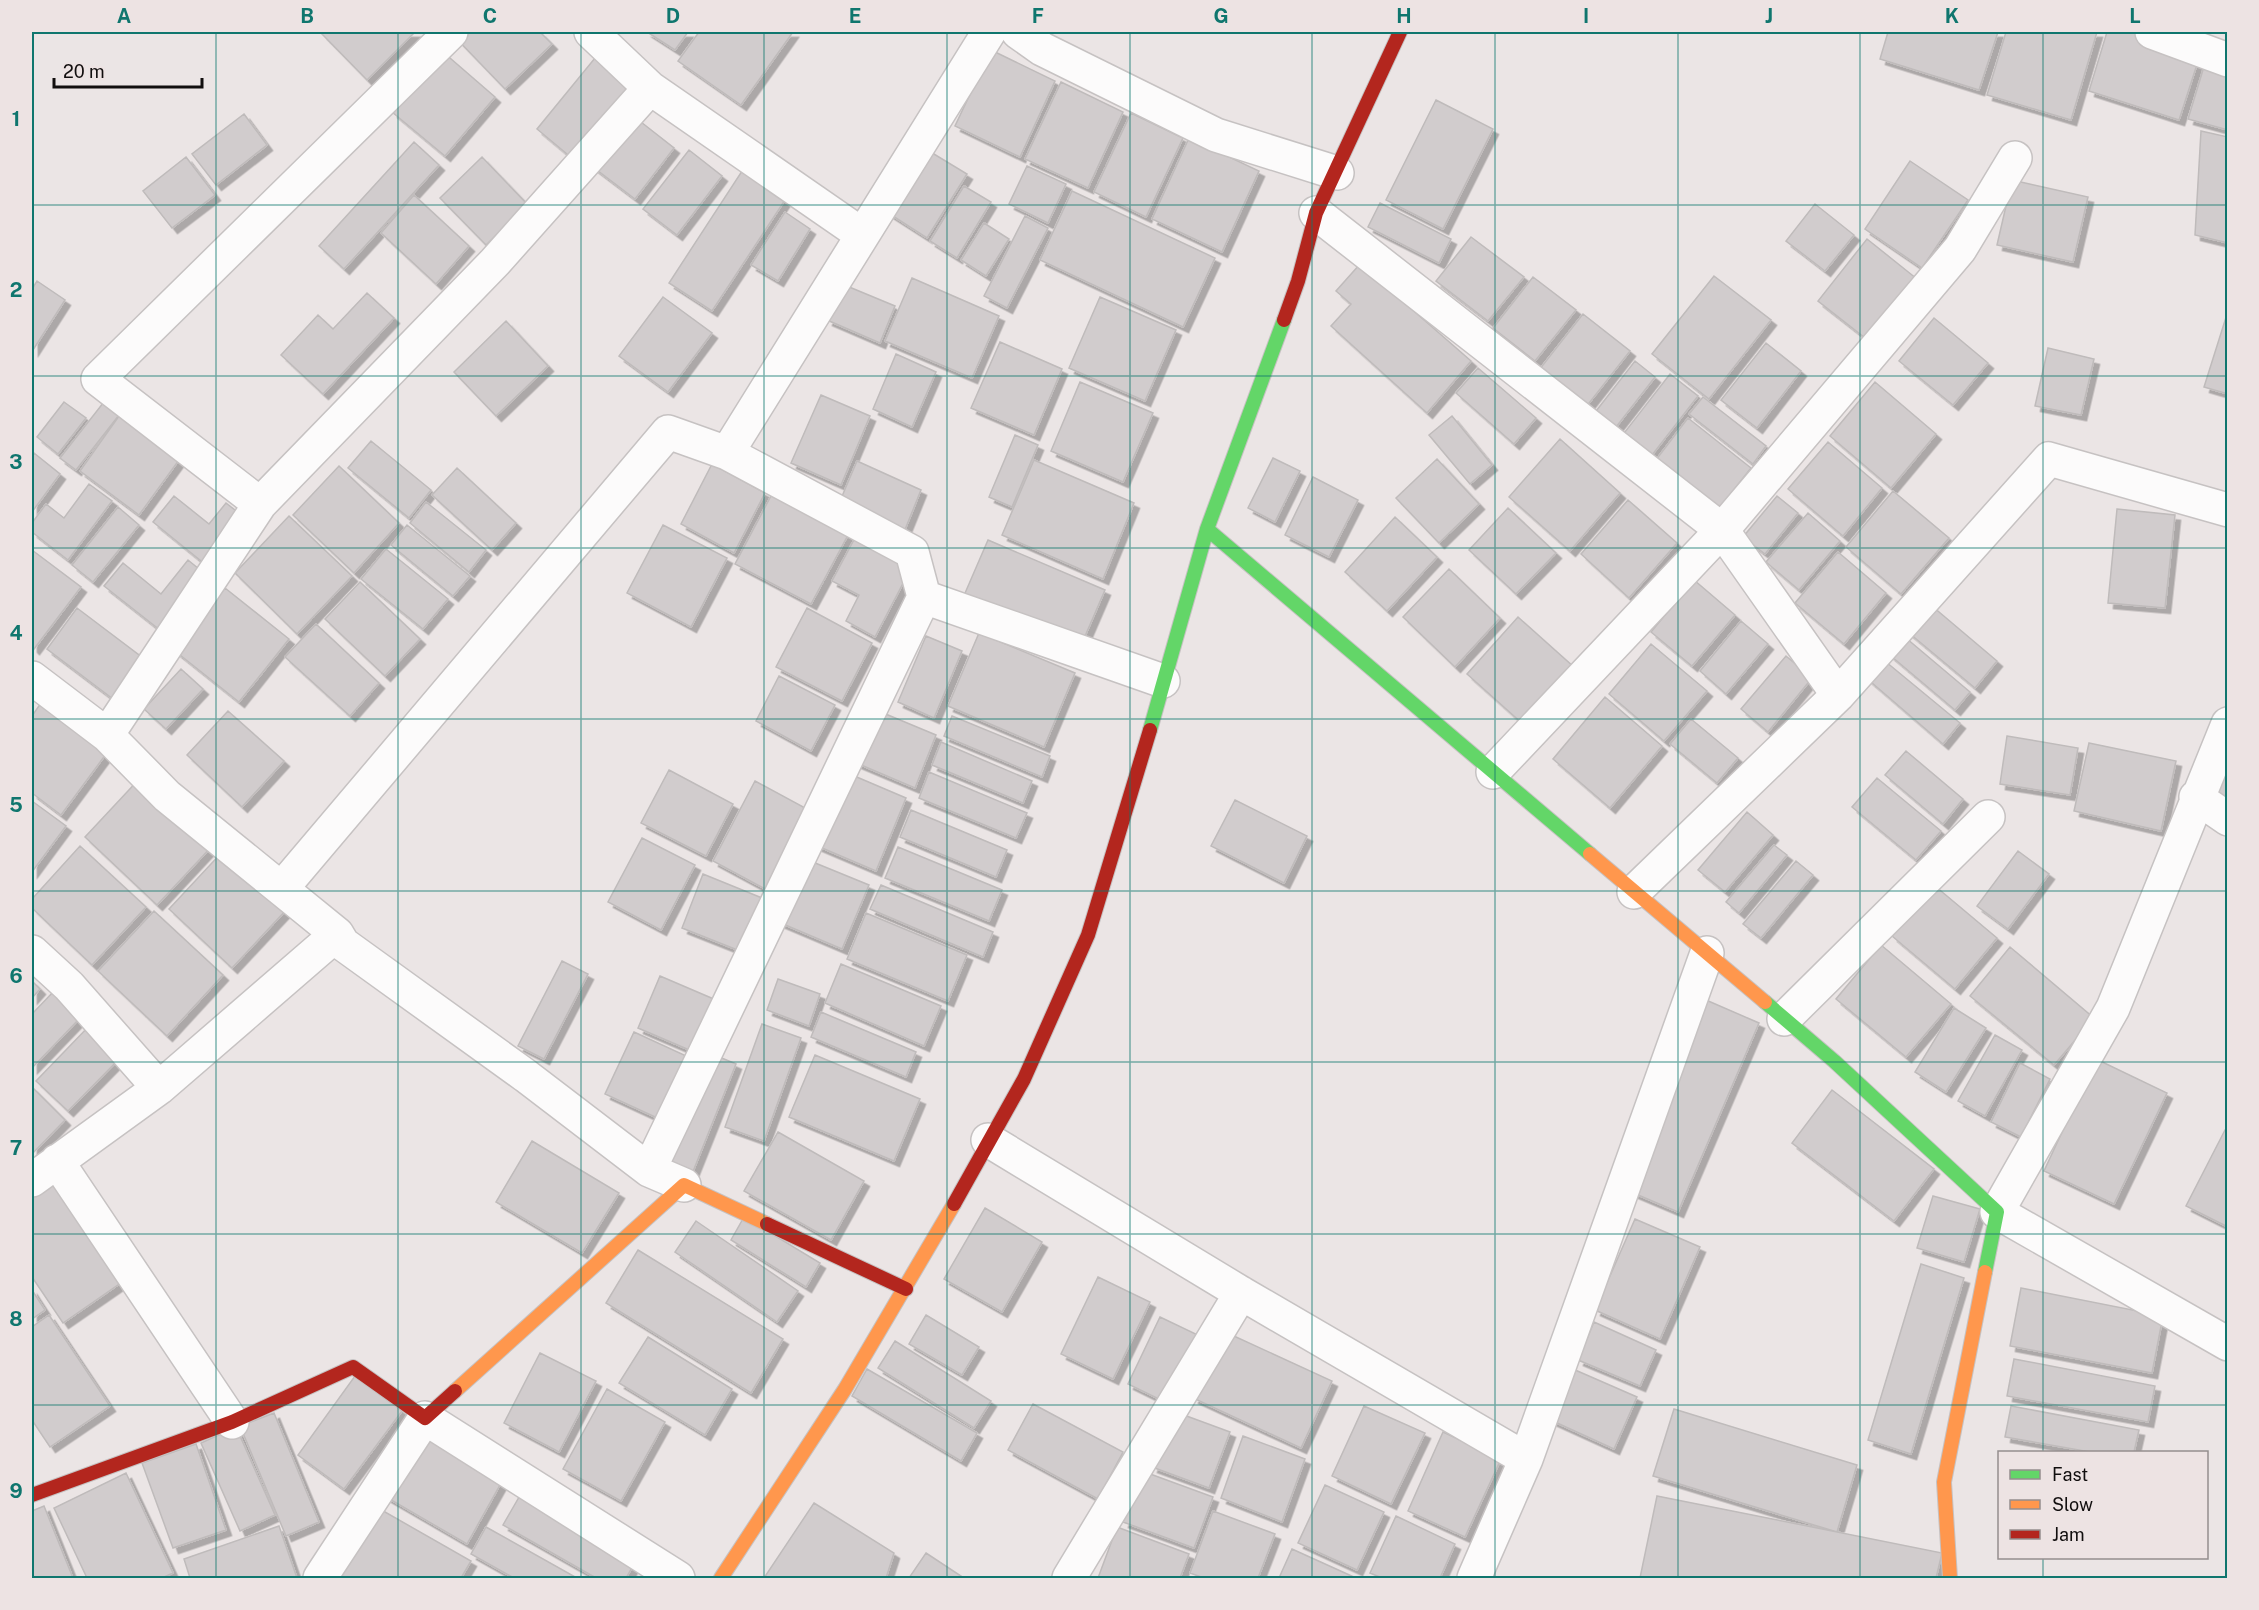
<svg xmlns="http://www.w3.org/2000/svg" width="2259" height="1610" viewBox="0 0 2259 1610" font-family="'Public Sans',sans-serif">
  <defs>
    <filter id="shadow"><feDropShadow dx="5.5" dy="5.5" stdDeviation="0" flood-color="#0004"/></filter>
  </defs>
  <rect width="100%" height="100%" fill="#ebe5e5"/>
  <path fill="#d1cccd" stroke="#bfbbbb" stroke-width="1.5" filter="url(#shadow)" d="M 324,32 L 415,32 L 367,80 L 322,34 Z
    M 453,32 L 540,32 L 552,44 L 505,89 L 451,33 Z
    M 647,32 L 688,32 L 675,50 Z
    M 699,32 L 793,32 L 741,105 L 678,61 Z
    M 1888,32 L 1998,32 L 1979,90 L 1880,59 Z
    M 2006,32 L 2097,32 L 2071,120 L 1987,95 Z
    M 2107,32 L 2136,32 L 2201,52 L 2179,120 L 2089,91 Z
    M 991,50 L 1055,81 L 1020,157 L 955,126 Z
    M 443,52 L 495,97 L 445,156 L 392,112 Z
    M 595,58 L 631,88 L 573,159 L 537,129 Z
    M 2206,60 L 2228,66 L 2228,130 L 2188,119 Z
    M 1061,82 L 1123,112 L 1088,188 L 1025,159 Z
    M 1436,100 L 1493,129 L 1443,229 L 1386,200 Z
    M 1131,113 L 1183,138 L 1146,217 L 1094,192 Z
    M 244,114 L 267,145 L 216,185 L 192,154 Z
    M 632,115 L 674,148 L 635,199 L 593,167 Z
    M 2201,131 L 2228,137 L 2228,243 L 2195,235 Z
    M 1189,138 L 1259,171 L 1222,252 L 1152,219 Z
    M 414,142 L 439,165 L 344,269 L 319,246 Z
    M 924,148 L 967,174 L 927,238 L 885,211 Z
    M 689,150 L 722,176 L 677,235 L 643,209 Z
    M 186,157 L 215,195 L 172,228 L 143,191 Z
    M 482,157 L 528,205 L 486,245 L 440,198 Z
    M 1910,161 L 1968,200 L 1922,268 L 1865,229 Z
    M 1027,166 L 1066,184 L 1048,223 L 1009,204 Z
    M 744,168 L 787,197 L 712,311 L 669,283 Z
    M 2012,180 L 2088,197 L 2073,262 L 1997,245 Z
    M 964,186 L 991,202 L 957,258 L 930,241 Z
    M 1072,191 L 1215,258 L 1183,327 L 1040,260 Z
    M 414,195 L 469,246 L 436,284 L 381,233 Z
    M 1380,203 L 1451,239 L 1439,263 L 1368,227 Z
    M 1815,204 L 1854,235 L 1825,271 L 1786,241 Z
    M 785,212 L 810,229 L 778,281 L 751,265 Z
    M 1025,216 L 1048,228 L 1007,308 L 984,296 Z
    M 984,223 L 1009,239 L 986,276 L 961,260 Z
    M 1471,237 L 1524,277 L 1488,321 L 1436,281 Z
    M 1867,239 L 1917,279 L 1869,341 L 1818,301 Z
    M 1360,264 L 1471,361 L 1427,413 L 1331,326 L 1351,304 L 1336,291 Z
    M 1714,276 L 1771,320 L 1709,399 L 1652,354 Z
    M 1533,277 L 1576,310 L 1535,361 L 1493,328 Z
    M 912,278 L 999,316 L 972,378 L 885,341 Z
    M 37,281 L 65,300 L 33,350 L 32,289 Z
    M 842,284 L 895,306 L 880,343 L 827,320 Z
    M 367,293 L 394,318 L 323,394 L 281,355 L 318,315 L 333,329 Z
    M 663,297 L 712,333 L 668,392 L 619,356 Z
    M 1100,297 L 1176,330 L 1145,401 L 1069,368 Z
    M 2228,311 L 2228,394 L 2204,387 Z
    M 1583,314 L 1630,351 L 1586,407 L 1539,370 Z
    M 1934,318 L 1988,363 L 1953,405 L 1899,361 Z
    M 506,321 L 548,366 L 496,416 L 454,372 Z
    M 1000,342 L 1062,369 L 1034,435 L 971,408 Z
    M 1766,343 L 1801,371 L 1757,428 L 1721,400 Z
    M 2048,348 L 2094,359 L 2081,415 L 2035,406 Z
    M 896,354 L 936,372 L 912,427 L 873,409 Z
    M 1635,361 L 1655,377 L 1613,431 L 1593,415 Z
    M 1478,368 L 1536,418 L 1514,444 L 1456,393 Z
    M 1670,374 L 1698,396 L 1649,459 L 1621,437 Z
    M 1080,382 L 1153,413 L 1123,482 L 1051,451 Z
    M 1875,382 L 1936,434 L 1891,488 L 1830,436 Z
    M 821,395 L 870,416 L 841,485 L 791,463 Z
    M 1703,397 L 1766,446 L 1753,464 L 1689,414 Z
    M 107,398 L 123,410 L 76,470 L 60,458 Z
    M 64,402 L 86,418 L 58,454 L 37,437 Z
    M 119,416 L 179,460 L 139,515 L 80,471 Z
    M 1452,416 L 1492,465 L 1470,484 L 1429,435 Z
    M 1688,418 L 1751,468 L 1715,514 L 1652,465 Z
    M 1015,435 L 1038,445 L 1012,507 L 989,497 Z
    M 1560,439 L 1620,493 L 1570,551 L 1509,497 Z
    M 371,441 L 431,490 L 409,518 L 348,468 Z
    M 1828,442 L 1882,488 L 1843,536 L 1788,489 Z
    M 34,453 L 60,474 L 32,512 L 32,457 Z
    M 1273,458 L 1300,471 L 1275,522 L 1248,508 Z
    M 1437,459 L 1479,504 L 1439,543 L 1396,498 Z
    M 1034,460 L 1134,503 L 1103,579 L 1002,535 Z
    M 857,461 L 921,490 L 902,537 L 837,508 Z
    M 712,464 L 765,493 L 734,553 L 681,524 Z
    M 339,466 L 399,523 L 354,573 L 293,515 Z
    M 457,468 L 516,523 L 492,550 L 432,495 Z
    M 1313,477 L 1358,500 L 1329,557 L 1285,535 Z
    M 89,484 L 112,501 L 68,560 L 32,532 L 32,523 L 46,504 L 64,518 Z
    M 1893,491 L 1949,538 L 1901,594 L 1846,547 Z
    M 772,494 L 848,535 L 811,604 L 735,564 Z
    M 174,496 L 209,524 L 226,503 L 249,521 L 211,569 L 153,522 Z
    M 1777,496 L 1798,513 L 1765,554 L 1743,537 Z
    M 1628,500 L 1677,543 L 1629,598 L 1581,554 Z
    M 426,502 L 486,550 L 469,572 L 410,523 Z
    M 118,507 L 139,525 L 93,582 L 72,565 Z
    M 1508,508 L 1556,553 L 1516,594 L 1469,550 Z
    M 2117,509 L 2175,515 L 2165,608 L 2108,603 Z
    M 1808,513 L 1840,541 L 1799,590 L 1766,562 Z
    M 289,516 L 352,576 L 297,634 L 235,573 Z
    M 1395,517 L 1437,557 L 1387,611 L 1345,572 Z
    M 407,525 L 470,576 L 453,596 L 391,545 Z
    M 663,525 L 727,558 L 691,627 L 627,593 Z
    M 856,536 L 912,566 L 875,637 L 846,621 L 859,595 L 832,581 Z
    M 988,540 L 1105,590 L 1079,650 L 962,600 Z
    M 386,549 L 448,599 L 423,629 L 361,579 Z
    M 32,550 L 81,587 L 34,649 L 32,647 Z
    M 1838,552 L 1886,593 L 1844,644 L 1795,603 Z
    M 188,560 L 210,578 L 165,634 L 104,586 L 123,563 L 161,594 Z
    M 1449,569 L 1500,618 L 1455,667 L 1403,617 Z
    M 1694,580 L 1735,615 L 1692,666 L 1651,632 Z
    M 360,582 L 420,639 L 385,676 L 325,619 Z
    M 225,588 L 289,639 L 239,702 L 175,651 Z
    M 1926,601 L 1997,661 L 1975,688 L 1903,628 Z
    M 77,608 L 143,658 L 113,699 L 47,649 Z
    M 807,608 L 872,643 L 842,701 L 776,667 Z
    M 1518,617 L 1575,668 L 1524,725 L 1467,674 Z
    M 1741,621 L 1768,644 L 1726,694 L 1700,671 Z
    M 316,624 L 379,683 L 350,716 L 285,657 Z
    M 979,633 L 1075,673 L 1044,747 L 948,706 Z
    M 1900,633 L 1970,692 L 1955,710 L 1885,651 Z
    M 926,636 L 962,651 L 934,718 L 898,702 Z
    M 1651,644 L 1707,691 L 1664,741 L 1609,694 Z
    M 1786,656 L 1812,678 L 1768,732 L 1741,709 Z
    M 1880,657 L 1960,723 L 1943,744 L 1864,676 Z
    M 181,669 L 203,689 L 166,729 L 144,709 Z
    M 779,676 L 835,705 L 811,751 L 756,721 Z
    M 1605,697 L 1662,746 L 1610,808 L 1553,759 Z
    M 43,700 L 109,750 L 61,815 L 32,793 L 32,716 Z
    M 876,710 L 936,735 L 915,788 L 854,762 Z
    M 228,711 L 284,761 L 242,807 L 187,755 Z
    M 952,716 L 1050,756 L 1042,777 L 944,736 Z
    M 1691,719 L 1738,758 L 1717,783 L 1670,744 Z
    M 2007,736 L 2078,748 L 2070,795 L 2000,784 Z
    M 2228,737 L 2228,801 L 2207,793 Z
    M 941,742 L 1032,781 L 1023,803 L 932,765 Z
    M 2089,743 L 2176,761 L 2161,831 L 2074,811 Z
    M 1906,751 L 1963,799 L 1943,824 L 1885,775 Z
    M 669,770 L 733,804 L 706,856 L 641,823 Z
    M 845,772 L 906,798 L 876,871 L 815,845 Z
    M 929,772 L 1027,813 L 1016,838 L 919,798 Z
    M 141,777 L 214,844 L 157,905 L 85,837 Z
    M 1877,778 L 1941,831 L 1916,860 L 1852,807 Z
    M 755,781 L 807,809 L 765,889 L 713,861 Z
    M 1235,800 L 1307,836 L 1284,883 L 1211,846 Z
    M 32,801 L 66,826 L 32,872 Z
    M 911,810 L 1007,850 L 996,877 L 900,837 Z
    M 1747,812 L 1773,835 L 1725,892 L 1698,870 Z
    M 642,838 L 695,865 L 661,930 L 608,902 Z
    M 1774,845 L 1787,855 L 1739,913 L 1726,902 Z
    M 80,846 L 146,907 L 92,965 L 32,908 L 32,899 Z
    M 898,847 L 1002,890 L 989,921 L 885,878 Z
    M 224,850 L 287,909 L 232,968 L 169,909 Z
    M 2018,851 L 2049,874 L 2008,929 L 1977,906 Z
    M 803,858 L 869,885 L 842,949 L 776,921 Z
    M 1796,861 L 1813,875 L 1761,938 L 1743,924 Z
    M 703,874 L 762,898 L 740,951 L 682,928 Z
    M 881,885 L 993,932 L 983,957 L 870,909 Z
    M 1935,886 L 1997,938 L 1955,989 L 1892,936 Z
    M 154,911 L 223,975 L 167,1036 L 98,971 Z
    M 866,913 L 967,955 L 948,1001 L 847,959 Z
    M 1881,945 L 1951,1004 L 1906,1057 L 1836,999 Z
    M 2010,947 L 2094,1018 L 2054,1065 L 1970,996 Z
    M 562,961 L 588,974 L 544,1059 L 518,1046 Z
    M 841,964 L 941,1006 L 924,1046 L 825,1003 Z
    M 660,976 L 723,1003 L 701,1055 L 638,1028 Z
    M 778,979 L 820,994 L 809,1026 L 767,1010 Z
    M 32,981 L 40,989 L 32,998 Z
    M 54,991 L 81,1017 L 32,1068 L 32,1014 Z
    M 1706,1000 L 1759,1023 L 1678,1212 L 1624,1189 Z
    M 1954,1008 L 1986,1028 L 1946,1092 L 1915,1072 Z
    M 821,1012 L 916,1052 L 906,1077 L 811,1037 Z
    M 91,1024 L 123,1055 L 68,1111 L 36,1081 Z
    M 762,1024 L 801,1038 L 764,1141 L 725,1127 Z
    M 634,1032 L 695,1060 L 666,1122 L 605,1094 Z
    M 1995,1035 L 2022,1050 L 1985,1116 L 1958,1101 Z
    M 712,1054 L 736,1064 L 692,1174 L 668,1165 Z
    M 815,1055 L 920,1099 L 894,1161 L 789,1117 Z
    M 2096,1059 L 2167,1093 L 2114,1204 L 2044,1171 Z
    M 2020,1063 L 2050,1079 L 2021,1137 L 1991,1122 Z
    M 32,1087 L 65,1120 L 32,1154 Z
    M 1832,1090 L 1934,1169 L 1894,1221 L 1792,1143 Z
    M 2225,1130 L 2228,1132 L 2228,1227 L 2186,1206 Z
    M 778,1132 L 864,1181 L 831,1240 L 744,1191 Z
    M 532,1141 L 619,1193 L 582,1253 L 496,1202 Z
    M 52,1173 L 125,1280 L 63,1323 L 32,1277 L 32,1187 Z
    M 1933,1196 L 1980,1209 L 1964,1262 L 1917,1248 Z
    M 985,1208 L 1042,1242 L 1002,1312 L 944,1279 Z
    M 744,1217 L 820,1263 L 806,1287 L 731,1240 Z
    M 1635,1219 L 1700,1247 L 1660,1339 L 1595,1310 Z
    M 696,1221 L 798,1291 L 777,1322 L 675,1252 Z
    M 638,1250 L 783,1339 L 751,1393 L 606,1303 Z
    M 1921,1264 L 1964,1278 L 1911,1454 L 1868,1440 Z
    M 1098,1277 L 1150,1302 L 1113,1379 L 1061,1354 Z
    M 2021,1288 L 2163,1316 L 2152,1373 L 2010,1346 Z
    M 32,1290 L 45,1310 L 32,1319 Z
    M 49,1315 L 110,1406 L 50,1447 L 32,1420 L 32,1327 Z
    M 926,1315 L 979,1347 L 962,1375 L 909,1344 Z
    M 1160,1317 L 1202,1337 L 1169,1404 L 1128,1384 Z
    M 1594,1322 L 1656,1350 L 1640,1386 L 1578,1360 Z
    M 1223,1331 L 1332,1381 L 1301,1448 L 1193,1398 Z
    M 648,1337 L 732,1389 L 705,1435 L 619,1383 Z
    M 895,1341 L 991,1401 L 974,1428 L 878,1368 Z
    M 540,1353 L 596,1381 L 559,1452 L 504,1423 Z
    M 2014,1359 L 2155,1386 L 2148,1422 L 2007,1396 Z
    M 1566,1366 L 1637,1397 L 1614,1449 L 1544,1417 Z
    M 867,1369 L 977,1433 L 961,1461 L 852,1396 Z
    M 355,1376 L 402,1411 L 344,1489 L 298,1455 Z
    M 607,1389 L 665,1422 L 621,1501 L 563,1469 Z
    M 1033,1404 L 1123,1452 L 1098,1499 L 1008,1450 Z
    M 1364,1406 L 1425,1433 L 1391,1504 L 1332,1476 Z
    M 2011,1406 L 2139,1430 L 2134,1452 L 2090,1452 L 2005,1437 Z
    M 1674,1409 L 1857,1465 L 1837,1532 L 1653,1476 Z
    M 1173,1411 L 1230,1432 L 1209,1488 L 1152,1467 Z
    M 274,1413 L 319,1522 L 286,1536 L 240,1426 Z
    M 236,1427 L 275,1515 L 240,1531 L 201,1443 Z
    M 424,1430 L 505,1476 L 467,1544 L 386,1497 Z
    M 1443,1432 L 1501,1459 L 1465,1537 L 1408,1511 Z
    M 1243,1436 L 1305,1459 L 1282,1522 L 1221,1498 Z
    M 196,1444 L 226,1530 L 173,1548 L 142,1463 Z
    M 1142,1471 L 1213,1497 L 1194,1548 L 1123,1522 Z
    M 126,1473 L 173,1573 L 162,1578 L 87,1578 L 54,1508 Z
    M 1325,1485 L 1384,1512 L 1357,1570 L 1298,1543 Z
    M 522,1492 L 638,1557 L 626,1578 L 596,1578 L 503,1525 Z
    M 1657,1496 L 1942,1553 L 1936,1578 L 1640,1578 Z
    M 814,1503 L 894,1553 L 886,1578 L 764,1578 Z
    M 44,1506 L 73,1578 L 32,1578 L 32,1511 Z
    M 378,1508 L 471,1561 L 461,1578 L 339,1577 Z
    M 1213,1511 L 1275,1534 L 1258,1578 L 1204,1578 L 1190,1573 Z
    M 1396,1516 L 1455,1544 L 1440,1578 L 1382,1578 L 1370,1573 Z
    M 279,1526 L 297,1578 L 190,1578 L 184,1559 Z
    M 486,1527 L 577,1578 L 514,1578 L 471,1554 Z
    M 1117,1527 L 1189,1554 L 1180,1578 L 1098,1578 Z
    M 1292,1549 L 1356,1578 L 1279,1578 Z
    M 926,1553 L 964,1578 L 909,1578 Z"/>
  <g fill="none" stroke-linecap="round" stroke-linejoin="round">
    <defs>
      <path id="street" d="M 989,32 L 727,453 L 912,552 L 924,597 L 1163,681
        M 1018,32 L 1042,49 L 1216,135 L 1337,173
        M 2152,32 L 2228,60
        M 650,88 L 861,234
        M 1316,213 L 1722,530 L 1838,695
        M 260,504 L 98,379 L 451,32
        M 32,678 L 107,735 L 167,796 L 337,934 L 343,944 L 526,1076 L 649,1170 L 684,1185
        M 2228,724 L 2113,1008 L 1997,1212 L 2228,1344
        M 107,735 L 260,504 L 495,262 L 650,88 L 591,32
        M 1493,772 L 1722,530 L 1960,249 L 2015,158
        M 2196,797 L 2228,819
        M 282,888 L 668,432 L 727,453
        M 1634,892 L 1838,695 L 2049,459 L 2228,510
        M 32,952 L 69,986 L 159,1088
        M 1784,1019 L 1988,817
        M 988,1140 L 1241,1293 L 1526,1459
        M 57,1161 L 232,1422
        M 649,1170 L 924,597
        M 32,1180 L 159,1088 L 337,934
        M 320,1578 L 425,1418 L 678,1578
        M 1069,1578 L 1241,1293
        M 1474,1578 L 1526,1459 L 1707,953"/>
      <path id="fast" d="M 1207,529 L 1590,854
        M 1150,730 L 1207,529 L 1284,320
        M 1765,1002 L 1834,1061 L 1997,1212 L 1985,1272"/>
      <path id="slow" d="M 1590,854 L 1765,1002
        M 455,1391 L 684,1185 L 767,1224
        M 721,1578 L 845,1389 L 954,1204
        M 1950,1578 L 1944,1482 L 1985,1272"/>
      <path id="jam" d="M 1284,320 L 1298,281 L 1316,213 L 1400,32
        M 954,1204 L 1024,1079 L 1088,935 L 1150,730
        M 767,1224 L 906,1289
        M 32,1495 L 232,1422 L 353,1367 L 425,1418 L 455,1391"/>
    </defs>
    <use href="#street" stroke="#c6c2c2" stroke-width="36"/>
    <use href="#fast" stroke="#c6c2c2" stroke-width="16"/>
    <use href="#slow" stroke="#c6c2c2" stroke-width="16"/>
    <use href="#jam" stroke="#c6c2c2" stroke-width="16"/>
    <use href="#street" stroke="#fcfbfb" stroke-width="33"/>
    <use href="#fast" stroke="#63d668" stroke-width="14"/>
    <use href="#slow" stroke="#ff974d" stroke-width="14"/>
    <use href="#jam" stroke="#b3261e" stroke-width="14"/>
  </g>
  <path fill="none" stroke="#0f766e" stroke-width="1.5" stroke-opacity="0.55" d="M 216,32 L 216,1578M 398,32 L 398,1578M 581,32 L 581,1578M 764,32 L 764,1578M 947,32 L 947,1578M 1130,32 L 1130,1578M 1312,32 L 1312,1578M 1495,32 L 1495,1578M 1678,32 L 1678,1578M 1860,32 L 1860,1578M 2043,32 L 2043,1452M 32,205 L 2228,205M 32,376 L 2228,376M 32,548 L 2228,548M 32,719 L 2228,719M 32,891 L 2228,891M 32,1062 L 2228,1062M 32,1234 L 2228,1234M 32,1405 L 2228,1405M 2043,1558 L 2043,1578"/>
  <rect width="2259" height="1610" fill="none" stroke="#ede3e3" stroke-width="66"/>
  <rect x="1998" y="1451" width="210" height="108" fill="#ede3e3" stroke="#958e8e" stroke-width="1.5"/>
  <rect x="2010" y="1470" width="30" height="9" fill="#63d668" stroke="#958e8e" stroke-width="1.5"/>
  <text x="2052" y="1481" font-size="18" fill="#110e0e">Fast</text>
  <rect x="2010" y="1500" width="30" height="9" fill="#ff974d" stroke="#958e8e" stroke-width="1.5"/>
  <text x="2052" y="1511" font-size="18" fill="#110e0e">Slow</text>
  <rect x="2010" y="1530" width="30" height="9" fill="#b3261e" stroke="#958e8e" stroke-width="1.5"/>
  <text x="2052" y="1541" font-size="18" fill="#110e0e">Jam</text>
  <path d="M54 78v9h148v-9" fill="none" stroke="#110e0e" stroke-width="3"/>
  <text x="63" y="78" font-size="18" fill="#110e0e" stroke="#ede3e3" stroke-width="4.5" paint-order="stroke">20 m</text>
  <rect x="33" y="33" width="2193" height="1544" fill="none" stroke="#0f766e" stroke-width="2"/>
  <g font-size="20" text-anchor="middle" font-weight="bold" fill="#0f766e">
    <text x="124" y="23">A</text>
    <text x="307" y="23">B</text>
    <text x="490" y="23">C</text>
    <text x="673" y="23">D</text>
    <text x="855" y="23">E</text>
    <text x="1038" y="23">F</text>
    <text x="1221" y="23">G</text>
    <text x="1404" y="23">H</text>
    <text x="1586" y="23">I</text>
    <text x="1769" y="23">J</text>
    <text x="1952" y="23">K</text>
    <text x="2135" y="23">L</text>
    <text x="16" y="126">1</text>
    <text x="16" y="297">2</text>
    <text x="16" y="469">3</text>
    <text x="16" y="640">4</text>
    <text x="16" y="812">5</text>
    <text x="16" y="983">6</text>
    <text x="16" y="1155">7</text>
    <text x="16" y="1326">8</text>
    <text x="16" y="1498">9</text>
  </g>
</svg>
